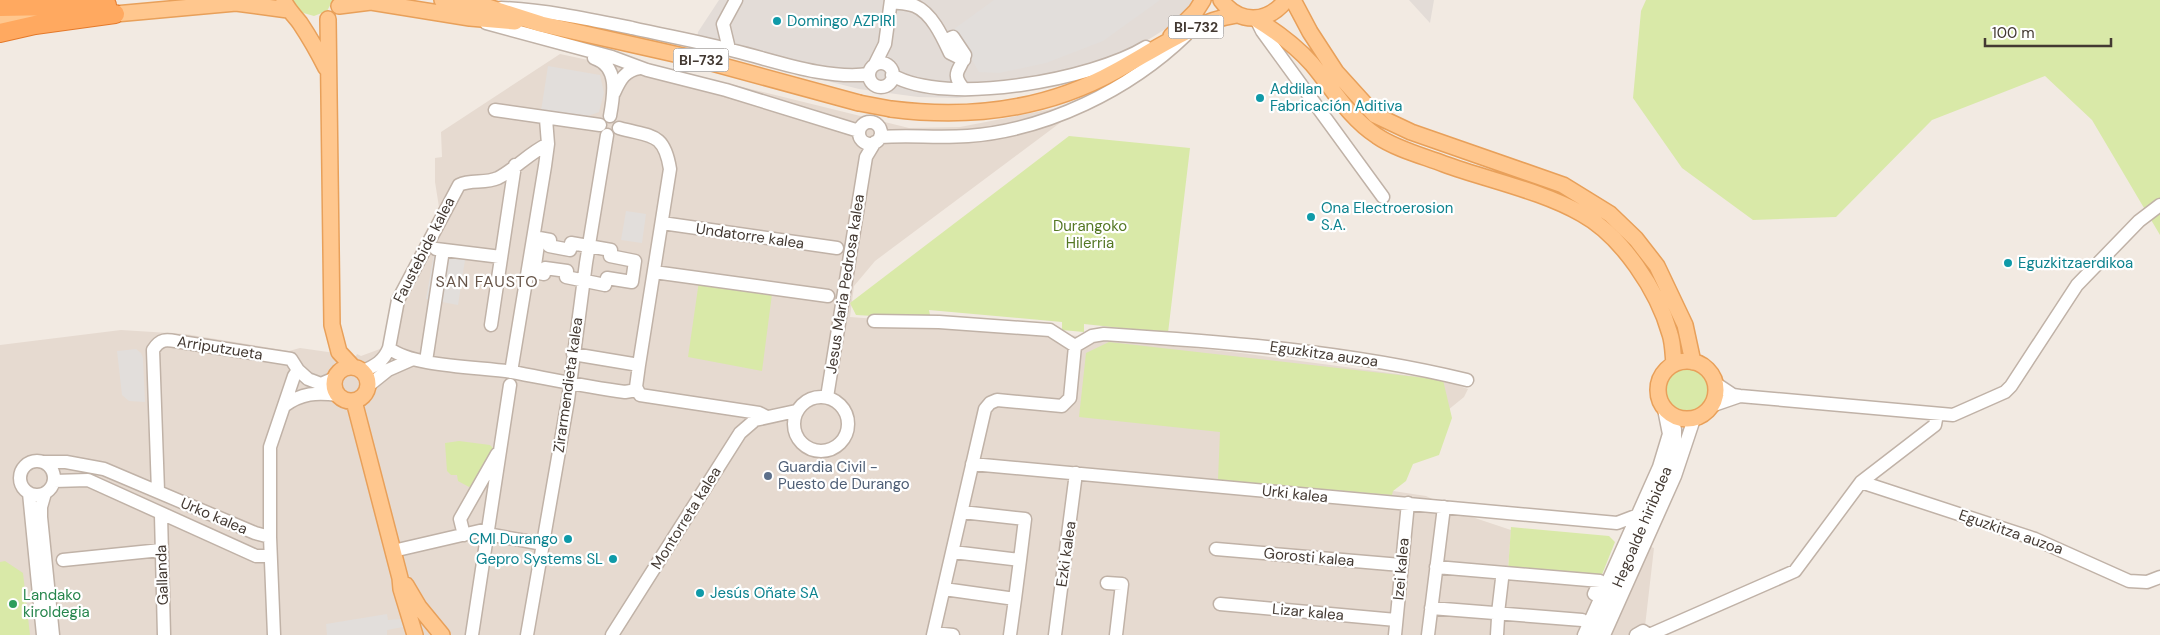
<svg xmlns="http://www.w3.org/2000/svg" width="2160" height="635" viewBox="0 0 2160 635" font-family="'DM Sans',sans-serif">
  <rect width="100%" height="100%" fill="#f2eae2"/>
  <path fill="#e6dad0" d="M 560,54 L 673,78 L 730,84 L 909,128 L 960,127 L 1088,102 L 875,261 L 854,286 L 850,317 L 1001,328 L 1241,353 L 1443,380 L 1468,389 L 1464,397 L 1448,410 L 1396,448 L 1393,491 L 1426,496 L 1466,515 L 1511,530 L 1508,570 L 1599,579 L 1639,543 L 1654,548 L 1644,635 L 0,635 L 0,345 L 121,330 L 185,334 L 289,351 L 300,348 L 356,356 L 357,354 L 361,356 L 380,349 L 384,345 L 390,309 L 439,207 L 435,182 L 435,158 L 442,157 L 441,132 Z"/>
  <path fill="#e3dcd7" d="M 719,0 L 1196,0 L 1183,18 L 1098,71 L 1003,93 L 957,98 L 918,97 L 859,89 L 696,48 L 698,32 Z
    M 1409,0 L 1434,0 L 1430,23 Z"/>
  <path fill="#d9e9a8" d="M 293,0 L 333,0 L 327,11 L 314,16 L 300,12 Z
    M 1646,0 L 2160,0 L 2160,235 L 2092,120 L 2045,76 L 1932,120 L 1836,217 L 1753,220 L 1682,168 L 1633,98 L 1641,11 Z
    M 1069,136 L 1190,148 L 1168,333 L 1084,324 L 1084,332 L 1062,330 L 1062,322 L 929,310 L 930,315 L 926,319 L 856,315 L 850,303 Z
    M 699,281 L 772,294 L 762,371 L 688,357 Z
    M 1109,342 L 1443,380 L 1452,418 L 1439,455 L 1413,464 L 1406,481 L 1393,491 L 1392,495 L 1218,480 L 1220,432 L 1079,417 L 1086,353 Z
    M1666 390a22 22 0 1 1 44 0a22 22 0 1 1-44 0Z
    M 459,441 L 490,445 L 494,449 L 474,484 L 469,487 L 458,481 L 457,475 L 451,475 L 447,471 L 445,443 Z
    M 1511,527 L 1609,536 L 1615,542 L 1601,577 L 1508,570 Z
    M 5,561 L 23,573 L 30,635 L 0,635 L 0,562 Z"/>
  <path fill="#e2dedb" d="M 994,0 L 1160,0 L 1103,41 L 1046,63 L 999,73 L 979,72 L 954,29 Z
    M 548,66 L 600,75 L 604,93 L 599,112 L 585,117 L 541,111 Z
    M 626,211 L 646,214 L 642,243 L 621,240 Z
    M 434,254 L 465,260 L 458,305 L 426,299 Z
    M 136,349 L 141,353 L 143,358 L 145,402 L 129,401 L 122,395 L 117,351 Z
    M 387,614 L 388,620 L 401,619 L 403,627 L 387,630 L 387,635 L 327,635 L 326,624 Z"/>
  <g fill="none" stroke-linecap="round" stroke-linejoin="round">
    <defs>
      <path id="minor" d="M 891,2 C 898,3 908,3 915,6 C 932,13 943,38 950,53 L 964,60
        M 501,8 C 546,10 588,19 632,28 C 667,36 701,42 735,51 C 776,61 827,80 869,74
        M 1256,19 L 1262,31 L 1383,197
        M 486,23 L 612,57 L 647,70 L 726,90 L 859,131
        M 946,40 L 953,37 L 965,55 C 961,70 950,72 963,88
        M 729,49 L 723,24 L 736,0
        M 594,58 C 619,66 614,94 610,116
        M869 75a12 12 0 1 1 24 0a12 12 0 1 1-24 0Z
        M 875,64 L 885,44 L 891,0
        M 892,75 C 947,107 1094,79 1146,47
        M 614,93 C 620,80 625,70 640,68
        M 495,110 L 600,125
        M859 133a11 11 0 1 1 22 0a11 11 0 1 1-22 0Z
        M 880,137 C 909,135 938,138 968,136 C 1047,130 1129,90 1186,35
        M 662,223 L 837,248
        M 539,238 L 550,240 L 549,246 L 570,250 L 571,243 L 611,250 L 610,256 L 635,261 L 632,282 L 607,278 L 605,285 L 566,277 L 567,271 L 545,268 L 544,274 L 534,272 Z
        M 436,249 L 501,257
        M 654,272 L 828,296
        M 874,321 L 939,322 L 1050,330 L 1075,346 L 1070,398 L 1062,406 L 997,400 L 990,403 L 985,409 L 933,635
        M 491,325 L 515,165
        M 1075,346 L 1092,336 L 1104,334 C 1226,342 1348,351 1467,380
        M 389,348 C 411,367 482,367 512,372 C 550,379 587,387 625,392 L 637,390
        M 573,354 L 639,365 L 670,169 C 664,131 650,137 619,128
        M 426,361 L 443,250
        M 639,365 L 636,387 L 640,395 L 759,413 L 767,417
        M 298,370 L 308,379 L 321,384 L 335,378
        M 363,371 C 375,366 384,361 389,348 L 398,300 L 459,185 C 471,179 485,184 498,178 C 514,170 529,153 548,144
        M 511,372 L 545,166 L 548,144 L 546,119
        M 1715,383 L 1733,395 L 1740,396 L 1953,415 L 2005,392 L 2011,386 L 2077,285 L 2139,221 L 2160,205
        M 368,386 L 388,370 L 413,359
        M794 424a27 27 0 1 1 54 0a27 27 0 1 1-54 0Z
        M 827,397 L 866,157 L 875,142
        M 284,406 C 301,393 317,392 338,395
        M 1711,406 L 1740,396
        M20 478a17 17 0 1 1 34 0a17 17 0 1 1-34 0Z
        M 44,462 L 66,462 L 104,469 L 255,533 L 270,537
        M 972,464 L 1617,523 L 1638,515
        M 54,481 L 88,480 L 256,556 L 266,556 L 270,553
        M 1861,482 L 2035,539 L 2129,581 L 2147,582 L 2160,577
        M 158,491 L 153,350 C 161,337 168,340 181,342 L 291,359 L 298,370 L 294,376 L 270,447 L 270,537 L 274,635
        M 29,493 L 43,635
        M 45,493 L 41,507 L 41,517 L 53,635
        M 962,512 L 1025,519 L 1020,560
        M 161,515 L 164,635
        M 487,534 L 543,544
        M 464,535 L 460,519 L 497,454
        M 1216,549 L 1401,565
        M 393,551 L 488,529
        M 63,560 L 161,550
        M 1436,567 L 1600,581 L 1594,594
        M 1107,583 L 1122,584 L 1116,635
        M 944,589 L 1015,599 L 1020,560 L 953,552
        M 1220,604 L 1396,620
        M 1431,608 L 1582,620
        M 1498,613 L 1502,579
        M 934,633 L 953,635
        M 472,635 L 510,385
        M 527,635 L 568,400 L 586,263 L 607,135
        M 612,635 L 740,433 L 755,420 L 796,411
        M 1010,635 L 1015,599
        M 1055,635 L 1076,473
        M 1395,635 L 1408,503
        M 1428,635 L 1444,507
        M 1497,635 L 1498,618
        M 1584,635 L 1659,467 L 1669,434 L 1664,409
        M 1594,635 L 1669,464 L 1675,443 L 1675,429
        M 1604,635 L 1675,476 L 1694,419
        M 1636,635 L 1643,631 L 1649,635
        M 1649,635 L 1795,571 L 1861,482 L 1935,425 L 1937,414"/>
      <path id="major" d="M 442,0 L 488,7 L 541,24 L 701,60 L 859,103
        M 1221,0 C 1239,24 1267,24 1286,0
        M 1293,0 L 1310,32 L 1336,72 L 1375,115 L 1411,132 L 1563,185 L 1610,214 L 1636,239 L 1657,266 L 1685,325 L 1693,362
        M 284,1 C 288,10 294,15 300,23 C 310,38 318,52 326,68
        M 339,6 L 371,2 L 470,18 L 515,22
        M 104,15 L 236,3 L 288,10
        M 328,19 L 332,325 L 339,352 L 353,367
        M 1256,19 C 1277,32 1295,45 1312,64 C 1333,89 1349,118 1377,136 C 1396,149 1423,156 1444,164 C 1488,180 1542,191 1582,214 C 1622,236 1658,291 1670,334 C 1673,343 1673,354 1674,364
        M 0,21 L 38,19
        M 1171,36 L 1196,11 L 1203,0
        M 891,109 C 969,119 1046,110 1116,71 C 1153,51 1195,21 1236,15
        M1658 390a29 29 0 1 1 58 0a29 29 0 1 1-58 0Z
        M334 384a17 17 0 1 1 34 0a17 17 0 1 1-34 0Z
        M 354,401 L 400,578 L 401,589 L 415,635
        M 406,585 L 419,607 L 442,635"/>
      <path id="highway" d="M 0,7 L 107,5
        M 0,33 L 35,25 L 115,14"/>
    </defs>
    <use href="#minor" stroke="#c0b2a7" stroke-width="15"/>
    <use href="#major" stroke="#e8a05a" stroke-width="18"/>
    <use href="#highway" stroke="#e4792a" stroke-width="20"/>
    <use href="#minor" stroke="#fff" stroke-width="12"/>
    <use href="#major" stroke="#ffc78e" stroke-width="15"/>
    <use href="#highway" stroke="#ffa960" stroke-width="18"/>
    <defs>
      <path id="major-bridge" d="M 859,103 L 891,109"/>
    </defs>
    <use href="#major-bridge" stroke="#e8a05a" stroke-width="18" stroke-linecap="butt"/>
    <use href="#major-bridge" stroke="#ffc78e" stroke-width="15"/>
  </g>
  <g fill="#0f9aa8" stroke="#fff" stroke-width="2">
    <circle cx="777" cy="21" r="5"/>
    <circle cx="1260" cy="98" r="5"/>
    <circle cx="1311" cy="217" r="5"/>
    <circle cx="2008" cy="263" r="5"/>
    <circle cx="568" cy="539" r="5"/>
    <circle cx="613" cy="559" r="5"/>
    <circle cx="700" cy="593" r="5"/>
  </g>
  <circle fill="#5c6f8a" stroke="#fff" stroke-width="2" cx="768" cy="476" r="5"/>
  <circle fill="#2e9e5b" stroke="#fff" stroke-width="2" cx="13" cy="604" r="5"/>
  <g text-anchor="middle" stroke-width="4.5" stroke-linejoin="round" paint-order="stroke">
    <g fill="#fff" stroke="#7b7470" stroke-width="1">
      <rect x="1168.5" y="15.5" width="55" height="23" rx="4"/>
      <rect x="673.5" y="48.5" width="55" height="23" rx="4"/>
    </g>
    <g font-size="14" font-weight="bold" fill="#433932">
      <text x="1196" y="32">BI-732</text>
      <text x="701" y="65">BI-732</text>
    </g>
    <g font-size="15" fill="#0d838f" stroke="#fff" text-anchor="start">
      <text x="787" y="26">Domingo AZPIRI</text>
      <text x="1270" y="94">Addilan<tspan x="1270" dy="17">Fabricación Aditiva</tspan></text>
      <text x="1321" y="213">Ona Electroerosion<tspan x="1321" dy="17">S.A.</tspan></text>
      <text x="2018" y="268">Eguzkitzaerdikoa</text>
      <text x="558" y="544" text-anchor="end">CMI Durango</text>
      <text x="603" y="564" text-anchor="end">Gepro Systems SL</text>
      <text x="710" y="598">Jesús Oñate SA</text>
    </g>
    <g font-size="15" fill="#547724" stroke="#fff">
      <text x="1090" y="231">Durangoko<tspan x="1090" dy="17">Hilerria</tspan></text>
    </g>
    <g font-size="15" fill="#433932" stroke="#fff">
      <text transform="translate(750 236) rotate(8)" y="5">Undatorre kalea</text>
      <text transform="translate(424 250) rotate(-63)" y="5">Faustebide kalea</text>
      <text transform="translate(845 284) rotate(-81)" y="5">Jesus Maria Pedrosa kalea</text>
      <text transform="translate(220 348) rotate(9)" y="5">Arriputzueta</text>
      <text transform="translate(1324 354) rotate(8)" y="5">Eguzkitza auzoa</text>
      <text transform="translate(568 385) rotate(-82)" y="5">Zirarmendieta kalea</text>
      <text transform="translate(1295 494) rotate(6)" y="5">Urki kalea</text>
      <text transform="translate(214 516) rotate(23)" y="5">Urko kalea</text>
      <text transform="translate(686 518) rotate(-58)" y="5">Montorreta kalea</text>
      <text transform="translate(1642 527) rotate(-67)" y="5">Hegoalde hiribidea</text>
      <text transform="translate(2011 532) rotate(19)" y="5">Eguzkitza auzoa</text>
      <text transform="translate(1066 554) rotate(-82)" y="5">Ezki kalea</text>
      <text transform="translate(1309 557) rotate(5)" y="5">Gorosti kalea</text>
      <text transform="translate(1401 569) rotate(-85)" y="5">Izei kalea</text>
      <text transform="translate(162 575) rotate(-92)" y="5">Gallanda</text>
      <text transform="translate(1308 612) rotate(5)" y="5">Lizar kalea</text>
    </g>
    <g font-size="15" fill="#4e5e75" stroke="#fff" text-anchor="start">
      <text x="778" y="472">Guardia Civil -<tspan x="778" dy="17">Puesto de Durango</tspan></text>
    </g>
    <g font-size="15" fill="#27864d" stroke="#fff" text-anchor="start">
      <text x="23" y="600">Landako<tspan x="23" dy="17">kiroldegia</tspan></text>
    </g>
    <g font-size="16" letter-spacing="1" fill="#675549" stroke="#fff">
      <text x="487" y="287">SAN FAUSTO</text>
    </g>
  </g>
  <path d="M1985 38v8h126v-8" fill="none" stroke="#433932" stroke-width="2.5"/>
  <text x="1992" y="38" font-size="15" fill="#433932" stroke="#ffffff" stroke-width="4" paint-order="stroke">100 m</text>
</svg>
